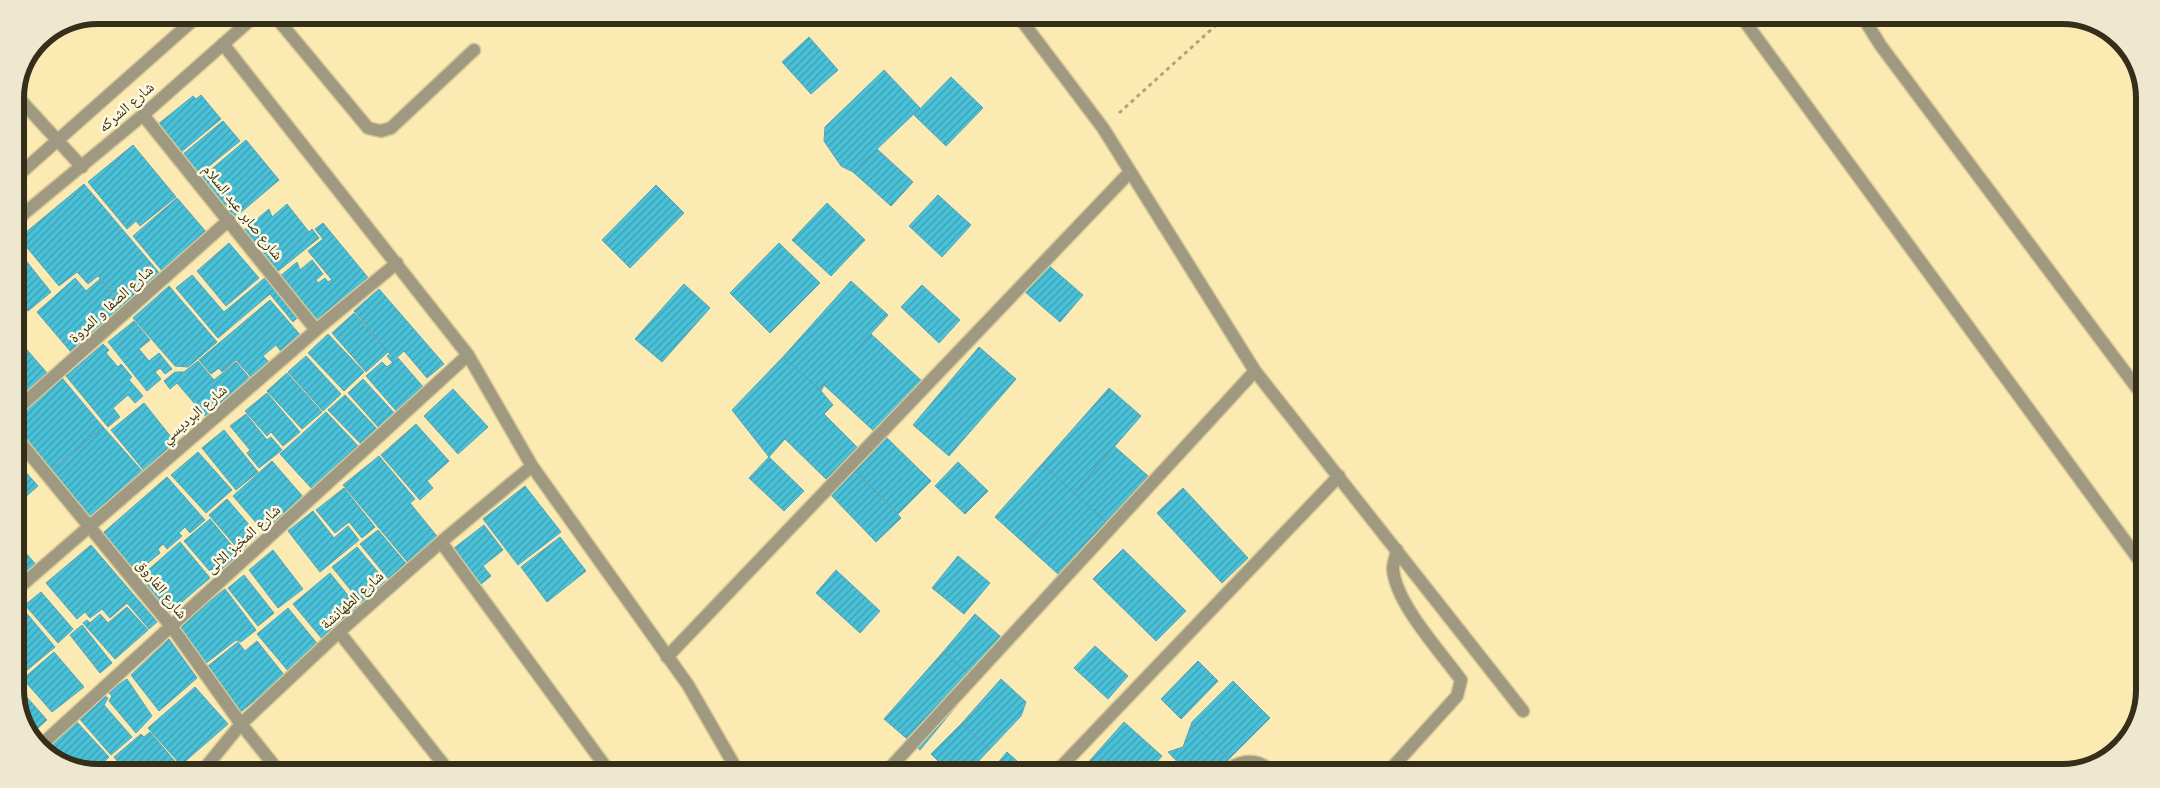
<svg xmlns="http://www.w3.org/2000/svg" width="2160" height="788" viewBox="0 0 2160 788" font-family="Figtree,'Noto Naskh Arabic',sans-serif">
  <defs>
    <pattern id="building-hatch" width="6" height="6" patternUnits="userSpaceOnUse" patternTransform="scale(1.25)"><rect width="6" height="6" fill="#49c1d9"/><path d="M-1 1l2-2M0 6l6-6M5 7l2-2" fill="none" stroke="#3e9daf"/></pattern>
  </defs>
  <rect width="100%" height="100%" fill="#fbeab1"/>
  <path fill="url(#building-hatch)" stroke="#5ba3b2" d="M 809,37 L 838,70 L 811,94 L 782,62 Z
    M 884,70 L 920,108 L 853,172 L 841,166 L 824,141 L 825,127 Z
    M 951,77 L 983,108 L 946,146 L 914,115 Z
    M 201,95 L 221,119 L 180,153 L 157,125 L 193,96 L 196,99 Z
    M 223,121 L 240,141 L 198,175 L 182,155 Z
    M 246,140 L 279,180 L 233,219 L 200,179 Z
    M 133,145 L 176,197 L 140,226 L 136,221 L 127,229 L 88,182 Z
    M 877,149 L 913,182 L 891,206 L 853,172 Z
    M 84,184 L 161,275 L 124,306 L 98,276 L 88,284 L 77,272 L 59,286 L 19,238 Z
    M 656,185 L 684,213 L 630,268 L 602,240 Z
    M 938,195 L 971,225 L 942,257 L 909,226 Z
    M 177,198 L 207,233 L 163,272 L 133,236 Z
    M 827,203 L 865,240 L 831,276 L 792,240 Z
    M 287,204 L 309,232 L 312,229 L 319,238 L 277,272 L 243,231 L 269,209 L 272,217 Z
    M 323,223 L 370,280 L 317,324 L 279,277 L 297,262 L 300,270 L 312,260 L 323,274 L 316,280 L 318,283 L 325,278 L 328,282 L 332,280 L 308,251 L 323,239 L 315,229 Z
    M 229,243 L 259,278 L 226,306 L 197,271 Z
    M 779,243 L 820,283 L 770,333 L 730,293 Z
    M 15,247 L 51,292 L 28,311 L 15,295 Z
    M 1047,264 L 1083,295 L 1060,322 L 1024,291 Z
    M 192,275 L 224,312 L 266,277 L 299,316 L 293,322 L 270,294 L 218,338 L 176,288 Z
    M 75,278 L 86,291 L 100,279 L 123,307 L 71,352 L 37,312 Z
    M 851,281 L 888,315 L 824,385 L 821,391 L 783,357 Z
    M 684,284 L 710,308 L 662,362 L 635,339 Z
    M 922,285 L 960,320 L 939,343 L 901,307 Z
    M 169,286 L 217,342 L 188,367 L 175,366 L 133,318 Z
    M 379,289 L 444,364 L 427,378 L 404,351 L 392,362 L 387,356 L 390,354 L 354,311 Z
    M 270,300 L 302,337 L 282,353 L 276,345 L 263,356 L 271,364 L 256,377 L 254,374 L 251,377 L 236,360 L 222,372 L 219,368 L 211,374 L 199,360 Z
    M 15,305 L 26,318 L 15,328 Z
    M 354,313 L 388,352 L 366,372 L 332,333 Z
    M 134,321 L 150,340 L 139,349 L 149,361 L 159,353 L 172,369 L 165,374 L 160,368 L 155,372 L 161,379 L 147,391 L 108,342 Z
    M 328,334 L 364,372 L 344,391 L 308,353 Z
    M 871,334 L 924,383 L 877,434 L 824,385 Z
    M 15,336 L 47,373 L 15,400 Z
    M 103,344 L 109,350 L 106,353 L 118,367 L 121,364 L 132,377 L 129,380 L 143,396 L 135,403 L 128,395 L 113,408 L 120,417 L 108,427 L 66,376 Z
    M 979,347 L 1016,379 L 949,456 L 913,425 Z
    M 306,356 L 341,394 L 323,411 L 288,372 Z
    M 783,357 L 821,391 L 833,405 L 824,414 L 859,449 L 828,481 L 785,439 L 769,457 L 732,410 Z
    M 398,358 L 425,389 L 398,413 L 366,376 L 382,362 L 387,367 Z
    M 198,361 L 214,380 L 236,362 L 251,380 L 207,418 L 177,383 L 170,389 L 164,381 L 175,372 L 184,372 Z
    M 287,373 L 322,412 L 302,429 L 267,391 Z
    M 62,378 L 103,427 L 51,471 L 15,428 L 15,417 Z
    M 363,379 L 396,415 L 380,429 L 348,393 Z
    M 1109,388 L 1141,416 L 1074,493 L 1042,464 Z
    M 453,389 L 488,427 L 458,454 L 424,416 Z
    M 267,393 L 300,432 L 283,446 L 271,432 L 267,436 L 245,411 Z
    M 345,395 L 378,430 L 362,445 L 328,410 Z
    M 144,403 L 179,447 L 146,473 L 111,430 Z
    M 326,412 L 359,447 L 313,490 L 280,454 Z
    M 246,414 L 267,440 L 271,437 L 282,450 L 259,468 L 247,453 L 250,450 L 230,426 Z
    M 416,424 L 449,461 L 427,481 L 433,488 L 420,500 L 381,455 Z
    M 103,427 L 143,472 L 89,520 L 49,474 Z
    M 224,430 L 258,472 L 236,490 L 202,448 Z
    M 885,436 L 931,481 L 898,514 L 854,469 Z
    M 1114,446 L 1148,476 L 1106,522 L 1074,493 Z
    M 198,452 L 232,490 L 206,513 L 171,475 Z
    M 379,456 L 415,499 L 410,503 L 440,540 L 410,565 L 343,485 Z
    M 769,457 L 804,491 L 784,511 L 749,478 Z
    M 15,460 L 38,486 L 15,506 Z
    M 272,461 L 304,498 L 265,533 L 233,496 Z
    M 958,462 L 988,491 L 965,514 L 935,486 Z
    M 1042,464 L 1074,493 L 1026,545 L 995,517 Z
    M 854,469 L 901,518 L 876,542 L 829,493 Z
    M 167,477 L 205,520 L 190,533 L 185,527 L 179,533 L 182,536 L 167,549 L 163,544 L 158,549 L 160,553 L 137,572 L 103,533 Z
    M 525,486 L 561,532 L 518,565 L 483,519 Z
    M 344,488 L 375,527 L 362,538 L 349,522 L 335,533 L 316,510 Z
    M 1183,488 L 1248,558 L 1222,583 L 1157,513 Z
    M 1074,493 L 1106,522 L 1058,574 L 1026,545 Z
    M 227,499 L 258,535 L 240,551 L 209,515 Z
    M 313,511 L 334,538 L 348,526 L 359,540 L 320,572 L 288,531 Z
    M 210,519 L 239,554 L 214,576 L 184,541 Z
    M 484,525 L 503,550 L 483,566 L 491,576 L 476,588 L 449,552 Z
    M 378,530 L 409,567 L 391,582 L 360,544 Z
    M 560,537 L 586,571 L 547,602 L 521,567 Z
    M 15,540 L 37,566 L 15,585 Z
    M 180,542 L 210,578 L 169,613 L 139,578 Z
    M 91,545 L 157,622 L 149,629 L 127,603 L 110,618 L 102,609 L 90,618 L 85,612 L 77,619 L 46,583 Z
    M 357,547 L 388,584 L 362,604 L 332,567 Z
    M 1123,549 L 1186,611 L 1156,641 L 1093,579 Z
    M 273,550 L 303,589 L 278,608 L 249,570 Z
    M 958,556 L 990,583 L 964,614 L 932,588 Z
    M 836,570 L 880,611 L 860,633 L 816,593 Z
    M 330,573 L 359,609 L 323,640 L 293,604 Z
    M 244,575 L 274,613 L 258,626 L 228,588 Z
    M 225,589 L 256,630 L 241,642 L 236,640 L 205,664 L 176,628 Z
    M 41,592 L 73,629 L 58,643 L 25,605 Z
    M 127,607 L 148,630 L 115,659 L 83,623 L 87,620 L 90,623 L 100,614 L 108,623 Z
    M 288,608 L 320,647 L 289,672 L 257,634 Z
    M 23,609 L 55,647 L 26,671 L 15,658 L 15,617 Z
    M 975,614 L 1009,644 L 977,681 L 943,652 Z
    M 82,625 L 112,663 L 100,673 L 70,635 Z
    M 169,639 L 197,678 L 159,711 L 131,675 Z
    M 257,641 L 285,676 L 238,714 L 203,670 L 238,642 L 245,651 Z
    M 1095,646 L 1128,676 L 1108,699 L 1074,668 Z
    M 54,652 L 84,687 L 52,712 L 23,679 Z
    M 943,652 L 977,681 L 920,750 L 884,719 Z
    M 1198,661 L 1218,681 L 1181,719 L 1161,699 Z
    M 127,679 L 152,716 L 136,733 L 109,701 L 112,696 L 108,692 Z
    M 1001,679 L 1026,702 L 1021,716 L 989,750 L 962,723 Z
    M 1233,681 L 1270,718 L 1229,759 L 1192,722 Z
    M 17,686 L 47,720 L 30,735 L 15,696 L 15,688 Z
    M 195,687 L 228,724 L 181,765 L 148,728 Z
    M 103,695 L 108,698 L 104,705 L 132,737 L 111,755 L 78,717 Z
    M 76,721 L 109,757 L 97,769 L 71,769 L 54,756 L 46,748 Z
    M 1124,722 L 1162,756 L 1149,771 L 1090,771 L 1085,766 Z
    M 1192,722 L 1229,759 L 1217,771 L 1186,771 L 1168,752 L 1183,747 Z
    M 962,723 L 989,750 L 969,771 L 947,770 L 931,754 Z
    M 150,732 L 179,766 L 175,769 L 124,769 L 114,757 L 141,734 L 144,737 Z
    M 1007,752 L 1028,771 L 991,771 Z"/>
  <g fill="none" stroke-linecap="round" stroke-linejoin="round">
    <defs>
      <path id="lane" d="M 274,15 L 368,128 L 381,131 L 391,128 L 474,50"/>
      <path id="street" d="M 1019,17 L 1103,128 L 1255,371 L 1523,711
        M 1743,19 L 2142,564
        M 1864,19 L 1881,46 L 2143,396
        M 223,44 L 468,355 L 532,466 L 688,685 L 737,770
        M 15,94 L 82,167
        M 143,115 L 316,330
        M 15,178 L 199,15
        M 15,221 L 143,115 L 256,15
        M 15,411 L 229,220
        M 15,436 L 171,626 L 241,724 L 277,769
        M 441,542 L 608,770
        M 15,591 L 316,330 L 397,263
        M 339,632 L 447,769
        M 667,657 L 1130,172
        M 40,746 L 468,355
        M 204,769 L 241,724 L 339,632 L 441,542 L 532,466
        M 888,770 L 1255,371
        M 1057,771 L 1339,476
        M 1225,771 C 1241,760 1256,757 1271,771
        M 1389,771 L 1457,696 L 1461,680 C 1440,651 1396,604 1393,569 C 1393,563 1396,556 1397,550"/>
    </defs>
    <use href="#lane" stroke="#d7c895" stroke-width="15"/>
    <use href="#street" stroke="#d7c895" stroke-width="15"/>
    <path stroke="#b2a478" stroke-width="3" stroke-dasharray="4 4" stroke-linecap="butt" d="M 1119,113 L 1224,18"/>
    <use href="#lane" stroke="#a09982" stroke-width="12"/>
    <use href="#street" stroke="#a09982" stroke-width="12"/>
  </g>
  <g text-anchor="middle" stroke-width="5" stroke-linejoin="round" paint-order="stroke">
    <g font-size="15" fill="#352e18" stroke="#fef8e1">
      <text transform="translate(126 107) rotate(-41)" y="5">شارع الشركه</text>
      <text transform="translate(243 212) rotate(51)" y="5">شارع صابر عبد السلام</text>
      <text transform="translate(111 304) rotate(-42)" y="5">شارع الصفا و المروة</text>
      <text transform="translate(194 414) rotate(-41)" y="5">شارع البرديسي</text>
      <text transform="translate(243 539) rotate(-42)" y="5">شارع المخبز الالى</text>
      <text transform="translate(162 589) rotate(51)" y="5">شارع الفاروق</text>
      <text transform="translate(352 600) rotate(-42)" y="5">شارع الطهانشة</text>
    </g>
  </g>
  <path d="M0 0H2160V788H0ZM98 24H2062A74 74 0 0 1 2136 98V690A74 74 0 0 1 2062 764H98A74 74 0 0 1 24 690V98A74 74 0 0 1 98 24Z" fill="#eee8d1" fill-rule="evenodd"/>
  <path fill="none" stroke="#352e18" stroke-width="6" d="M98 24H2062A74 74 0 0 1 2136 98V690A74 74 0 0 1 2062 764H98A74 74 0 0 1 24 690V98A74 74 0 0 1 98 24Z"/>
</svg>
